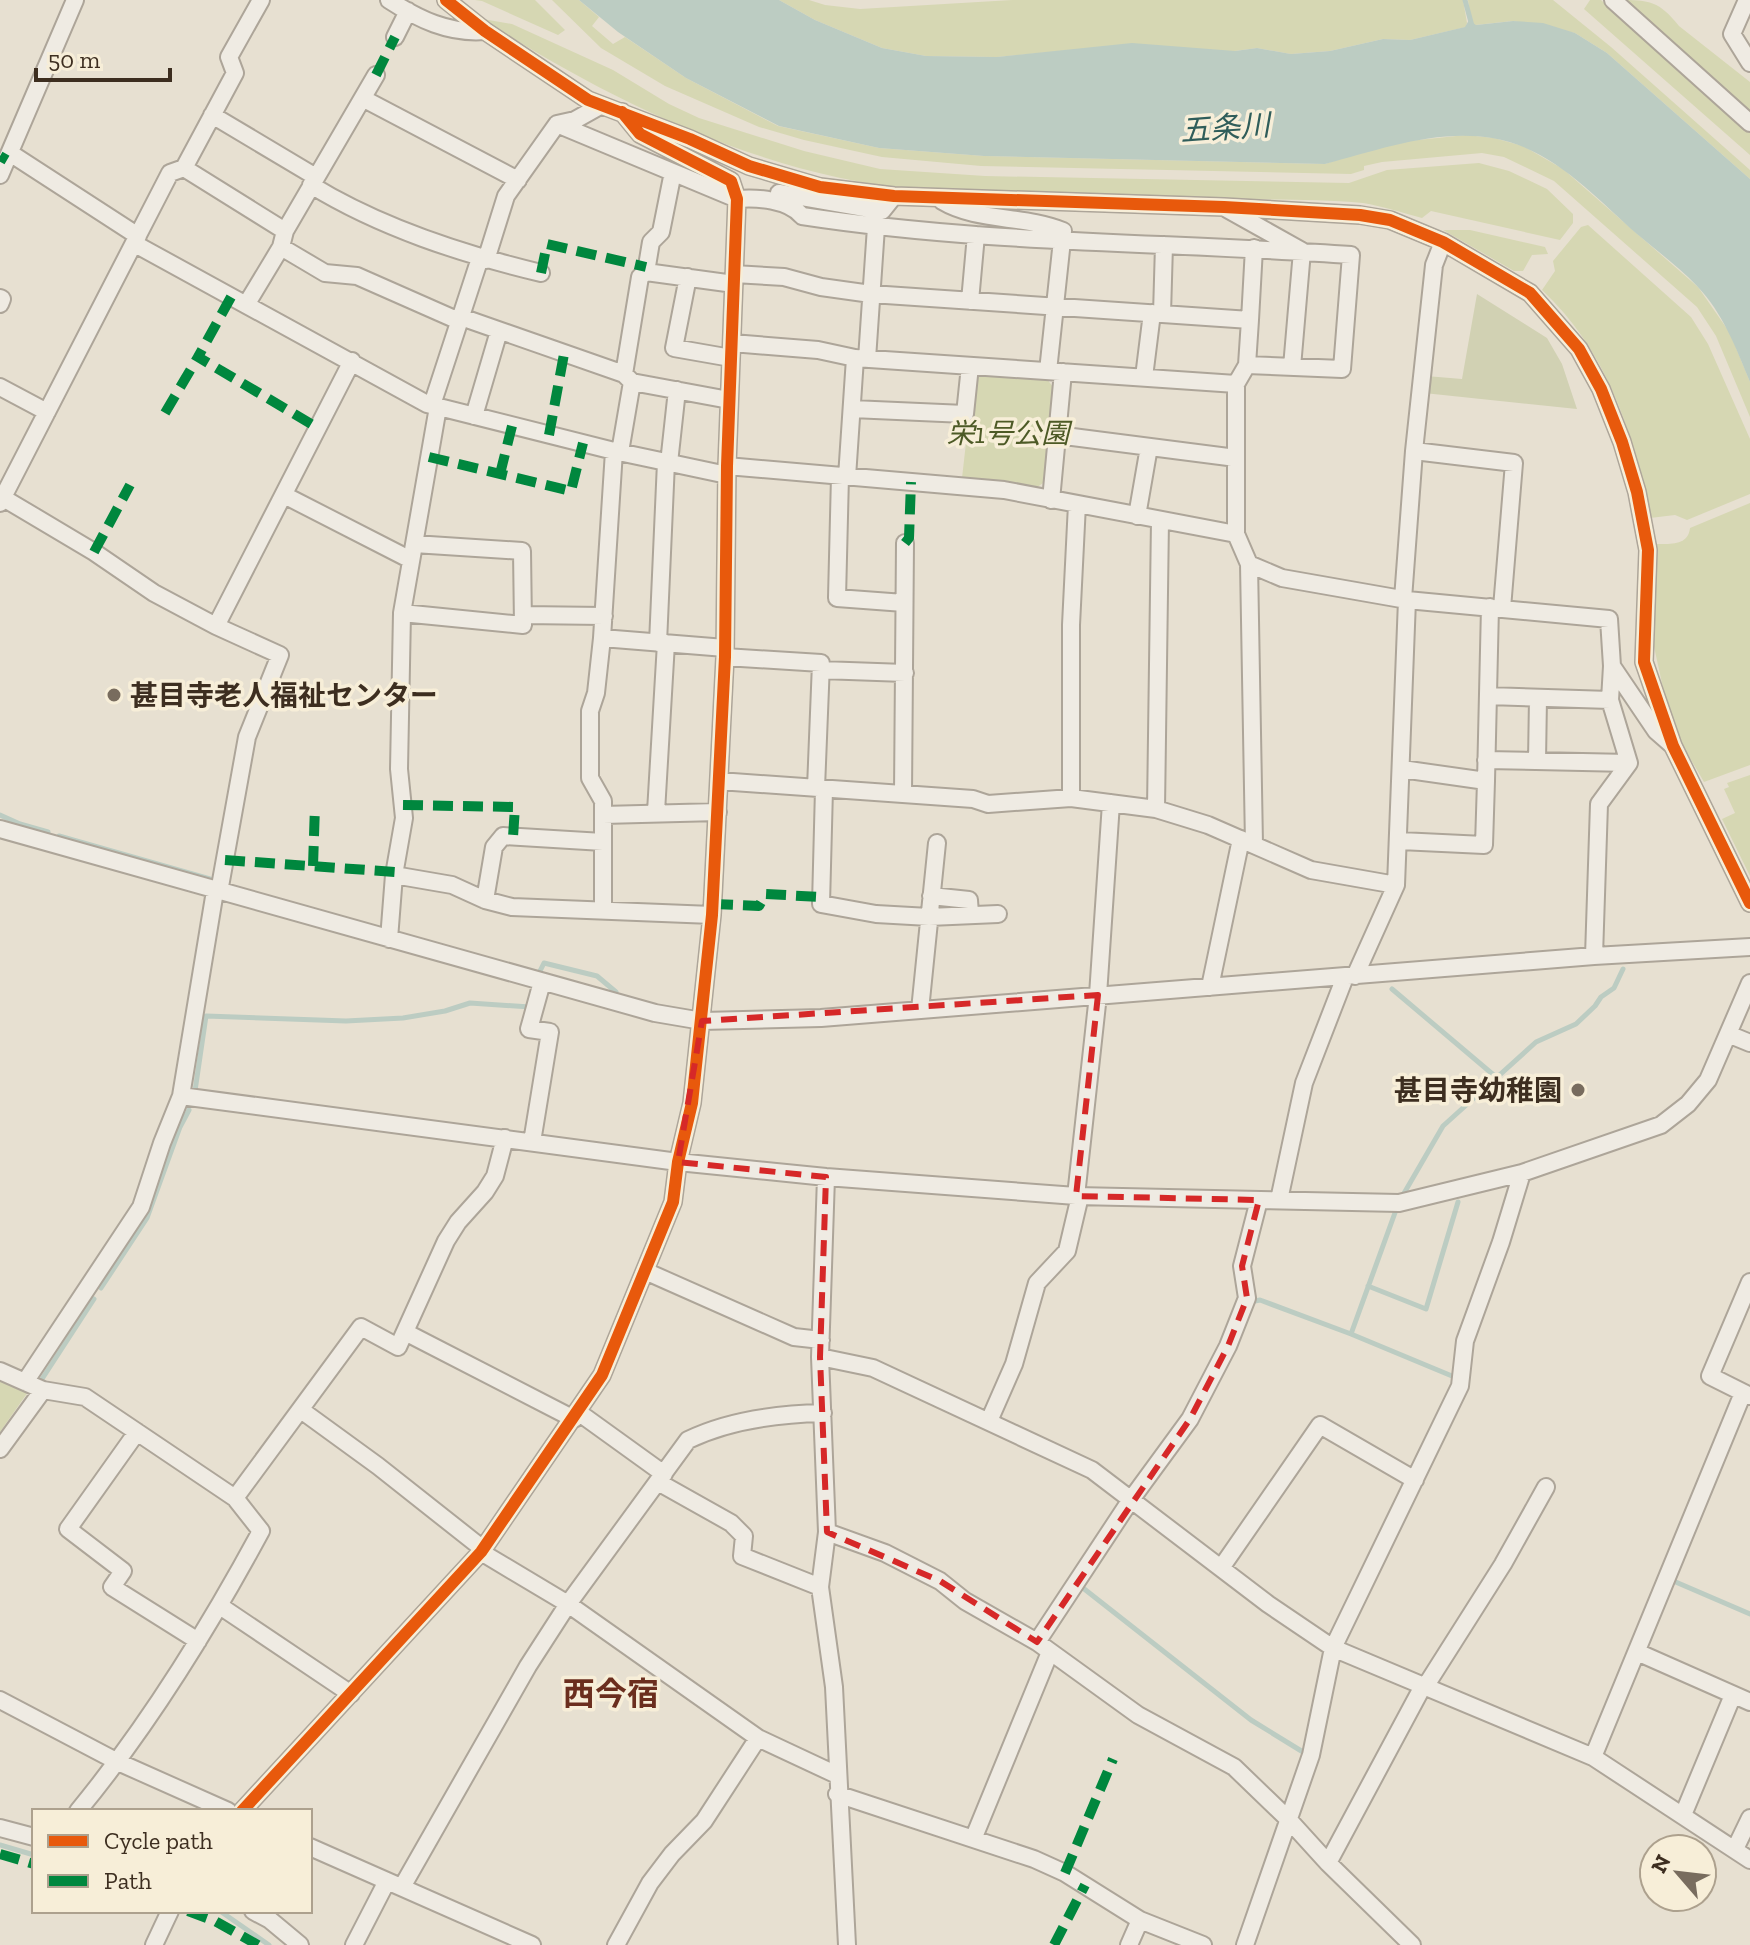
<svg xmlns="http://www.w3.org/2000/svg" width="1750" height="1945" viewBox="0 0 1750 1945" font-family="'Zilla Slab','Noto Sans JP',serif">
  <rect width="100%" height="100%" fill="#e7e0d1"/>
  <path fill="#d6d7b3" d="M 475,0 L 535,0 L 565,30 L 558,35 L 482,1 Z
    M 552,0 L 579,0 L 599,17 L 592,26 L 613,44 L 625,37 L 686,78 L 778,126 L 879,148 L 984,156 L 1325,164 L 1373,148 L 1408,141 L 1466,135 L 1494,138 L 1523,146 L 1563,169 L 1698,287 L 1730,333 L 1750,382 L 1750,417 L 1716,336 L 1697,307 L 1554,181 L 1504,157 L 1482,153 L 1382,162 L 1364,166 L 1364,170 L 1351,174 L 981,166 L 882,157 L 804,140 L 759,127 L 665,86 L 601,48 Z
    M 779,0 L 809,0 L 825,5 L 860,9 L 1012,0 L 1463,0 L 1467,23 L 1466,27 L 1410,40 L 1383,39 L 1330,51 L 1291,54 L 1257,48 L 1235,51 L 1062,51 L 997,57 L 926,56 L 882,48 L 815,20 Z
    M 1468,0 L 1553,0 L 1611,47 L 1733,155 L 1750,170 L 1750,179 L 1607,53 L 1575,33 L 1513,21 L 1475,25 L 1471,22 Z
    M 1590,0 L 1601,0 L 1750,133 L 1750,155 L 1584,9 Z
    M 1619,0 C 1650,0 1659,1 1679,26 L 1750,82 L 1750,115 Z
    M 483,19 L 512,24 L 613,70 L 669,104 L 699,118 L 804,151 L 880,169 L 985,176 L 1349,183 L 1387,170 L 1479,163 L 1509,171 L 1547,189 L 1573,214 L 1573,223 L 1560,240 L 1431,211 L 1422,218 C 1403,213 1382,206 1363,203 C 1325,199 1286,200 1248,199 C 1185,197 1122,195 1059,194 C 1011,193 962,194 914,189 C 765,176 607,100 483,19 Z
    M 1588,225 L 1691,317 L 1708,344 L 1750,439 L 1750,494 L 1687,520 L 1675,515 L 1650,518 C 1633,432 1608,352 1542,290 L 1555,271 L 1553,261 L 1581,227 Z
    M 1443,230 L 1470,230 L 1545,247 L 1548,254 L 1532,255 L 1523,271 L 1514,271 Z
    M 980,375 L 1047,379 L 1053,387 L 1043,483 L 1036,488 L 962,478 L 973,381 Z
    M 1750,503 L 1750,765 L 1704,782 L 1680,741 L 1665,697 L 1653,642 L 1657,569 L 1655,544 C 1670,544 1688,546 1690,528 Z
    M 1750,775 L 1750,876 L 1722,819 L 1735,813 L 1724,789 L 1729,787 L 1727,783 Z
    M 0,1380 L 28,1392 L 0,1432 Z"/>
  <path fill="#d1d1b3" d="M 1477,294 L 1547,338 L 1562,364 L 1577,409 L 1424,393 L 1426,376 L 1462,379 Z"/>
  <path fill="#bcccc2" d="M 579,0 L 779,0 L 815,20 L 882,48 L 926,56 L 997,57 L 1132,43 L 1235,51 L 1257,48 L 1291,54 L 1330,51 L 1383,39 L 1410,40 L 1465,27 L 1469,20 L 1476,25 L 1513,21 L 1543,23 L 1575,33 L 1607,53 L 1750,179 L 1750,382 C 1736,348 1723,313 1697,286 C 1679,267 1657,251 1637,234 C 1595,197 1551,147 1492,138 C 1435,129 1379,150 1325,164 L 984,156 L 879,148 L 779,126 L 686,78 L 618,32 Z"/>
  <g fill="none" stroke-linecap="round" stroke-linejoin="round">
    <path stroke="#bcccc2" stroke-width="5" d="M 1465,0 L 1472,26
      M 0,815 L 20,824 L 48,832
      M 59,836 L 210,879
      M 539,973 L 544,963 L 597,976 L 616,992
      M 1392,989 L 1496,1077
      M 195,1091 L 206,1016 L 346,1021 L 403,1018 L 445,1011 L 470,1003 L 530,1007 L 530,1005
      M 1403,1195 L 1443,1126 L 1536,1042 L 1576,1024 L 1595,1006 L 1601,997 L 1614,988 L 1623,969
      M 1396,1210 L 1351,1334 L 1452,1376
      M 1368,1286 L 1426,1309 L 1458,1202
      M 101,1288 L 147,1218 L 180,1127 L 189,1110
      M 1255,1301 L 1260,1300 L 1351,1334
      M 42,1379 L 94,1299
      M 1671,1580 L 1750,1614
      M 1083,1588 L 1251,1720 L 1303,1752
      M 0,1845 L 34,1855
      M 220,1911 L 269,1945"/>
    <defs>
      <path id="minor" d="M 389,0 C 418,19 449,34 485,31
        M 446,0 L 485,31 L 588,100 L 690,139 L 749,166 L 820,187 L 894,196 L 1224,207 L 1360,215 L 1390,220 L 1443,242 L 1530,293 L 1579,349 L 1601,389 L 1622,442 L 1637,492 L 1648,550 L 1644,662 L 1673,746 L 1750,903
        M 1613,0 L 1750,123
        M 1747,0 L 1732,34 L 1750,63
        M 395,37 L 408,11
        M 364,99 L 518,180
        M 212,115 L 316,177
        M 557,124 L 737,199 C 757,197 789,200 802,216 C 985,244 1167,242 1351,255 L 1342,369 L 1247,365
        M 10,153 L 138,236
        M 184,168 L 285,231
        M 0,175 L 75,0
        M 311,185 C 381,228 462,254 541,273
        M 779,193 L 882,211 L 894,196
        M 942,201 C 977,222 1024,215 1063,231 L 1048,371
        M 1227,209 L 1302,251 L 1292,367
        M 135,244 L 427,404 L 614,451 L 727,475
        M 281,247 L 325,273 L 357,276 L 459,321
        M 486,260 L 506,196 L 557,124 L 575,120 L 600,106
        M 646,272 L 651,242 L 661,232 L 673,172
        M 734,274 L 784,277 L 821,287 L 871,294 L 1250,320 L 1247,365 L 1236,384 L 1236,534 L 1249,564 L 1254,844
        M 688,277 L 674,348 L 731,358
        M 0,298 L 2,299 L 0,304
        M 970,301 L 976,235
        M 246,305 L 281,247 L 285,231 L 376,75
        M 1162,314 L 1164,245
        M 461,317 L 624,374 L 632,382 L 729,400
        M 1250,320 L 1254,248
        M 732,343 L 818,350 L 855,358 L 1236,384
        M 867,359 L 876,227
        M 624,374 L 640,277 L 646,272 L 734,284
        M 1144,377 L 1152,313
        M 0,387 L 47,412
        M 432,405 L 480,258
        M 852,409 L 965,414 L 970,366
        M 474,416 L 499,331
        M 1057,435 L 1236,458
        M 614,451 L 602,638 L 725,648
        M 1414,451 L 1514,463 L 1502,608
        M 620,452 L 632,382
        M 669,463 L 677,390
        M 727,466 L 1004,490 L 1236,534
        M 840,476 L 837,598 L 904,603
        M 847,477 L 855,358
        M 284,495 L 411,560
        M 0,496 L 94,552 L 154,593 L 216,626
        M 1051,500 L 1063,372
        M 0,503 L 170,173 L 184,168 L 235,73 L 229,57 L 261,0
        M 1137,516 L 1149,447
        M 1249,564 L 1282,578 L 1407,600 L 1609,619 L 1612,666 L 1610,700 L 1629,763
        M 1403,599 L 1414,451 L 1434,265 L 1443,242
        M 402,613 L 523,625 L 522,551 L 414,544
        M 523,615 L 604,616
        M 602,638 L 596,693 L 590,711 L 590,778 L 603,801 L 603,909
        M 658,643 L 666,462
        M 725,657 L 821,663 L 816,788
        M 1612,666 L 1656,731 L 1672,745
        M 821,670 L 905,673
        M 1488,696 L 1610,700
        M 1486,760 L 1629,763
        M 1537,761 L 1538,698
        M 719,781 L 973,799 L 988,804 L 1071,798 L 1156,809 L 1208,825 L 1311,870 L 1396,885
        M 1486,781 L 1490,607
        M 824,789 L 821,904 L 876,914 L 929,917 L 998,914
        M 903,794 L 905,543
        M 1071,798 L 1071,625 L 1077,504
        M 1156,809 L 1160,520
        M 656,812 L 666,643
        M 603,815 L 718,812
        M 0,829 L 655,1013 L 702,1021 L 821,1018 L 1594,956 L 1750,947
        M 1400,841 L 1484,845 L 1486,781 L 1402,769
        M 394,875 L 452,885 L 485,900 L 512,907 L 712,915
        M 219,892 L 247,737 L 280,655 L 216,626 L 352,361
        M 931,896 L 969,900 L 970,914
        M 485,900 L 494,847 L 503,836 L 603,842
        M 389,939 L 394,875 L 404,818 L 399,769 L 402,613 L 438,407
        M 1594,956 L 1599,804 L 1629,763
        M 1355,976 L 1396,885 L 1407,600
        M 1210,987 L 1241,839
        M 920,1010 L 937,843
        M 1728,1034 L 1750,1043
        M 181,1096 L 678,1162 L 826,1177 L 1076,1196 L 1399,1203 L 1522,1173 L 1661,1125 L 1688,1104 L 1708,1080 L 1750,983
        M 532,1142 L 550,1032 L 529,1029 L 542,982
        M 826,1177 L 820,1357 L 827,1532 L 820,1587 L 834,1687 L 847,1945
        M 1076,1196 L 1098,995 L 1111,803
        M 1279,1200 L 1304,1083 L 1345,977
        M 645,1271 L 794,1337 L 821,1340
        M 405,1332 L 574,1419
        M 820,1357 L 873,1368 L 1092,1470 L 1268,1604 L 1333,1648 L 1593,1757 L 1750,1860
        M 0,1371 L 43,1390 L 85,1397 L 235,1498 L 261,1531 C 208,1629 149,1725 78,1811
        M 25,1382 L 141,1207 L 162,1143 L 181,1096 L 215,891
        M 1750,1396 L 1710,1376 L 1750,1282
        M 301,1410 L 378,1466 L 483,1549
        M 578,1412 L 664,1474
        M 989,1421 L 1014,1364 L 1037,1283 L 1067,1251 L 1080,1196
        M 137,1432 L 68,1529 L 123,1571 L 112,1587 L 198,1641
        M 0,1449 L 43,1390
        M 658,1482 L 731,1523 L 744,1536 L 742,1556 L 820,1587
        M 235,1498 L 361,1327 L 398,1347 L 446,1241 L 458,1222 L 485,1192 L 495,1176 L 505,1138
        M 827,1532 L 885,1553 L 940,1581 L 965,1601 L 1037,1642 L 1138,1715 L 1234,1767 L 1288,1819 L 1328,1863 L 1412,1945
        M 481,1552 L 568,1604 L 758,1738 L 837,1775
        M 1221,1568 L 1320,1425 L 1415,1480
        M 220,1606 L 351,1694
        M 1037,1642 L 1130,1501 L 1190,1419 L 1228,1346 L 1247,1298 L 1242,1266 L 1259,1200
        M 1637,1652 L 1750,1702
        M 1425,1687 L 1503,1564 L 1546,1487
        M 0,1700 L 118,1762 L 228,1811
        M 1593,1757 L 1743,1393
        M 837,1794 L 1034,1859 L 1065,1873 L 1140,1920 L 1203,1945
        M 242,1811 L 481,1552 L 602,1375 L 673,1202 L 678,1162 L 692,1103 L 712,915 L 725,657 L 727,466 L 737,199 L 731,181 L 640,134 L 622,112
        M 1683,1815 L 1733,1695
        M 0,1828 L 34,1837
        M 974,1837 L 1050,1652
        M 310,1847 L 532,1945
        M 1735,1849 L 1750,1818
        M 1328,1863 L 1423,1686
        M 402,1887 L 528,1666 L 568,1604 L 688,1440 C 729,1420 778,1414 823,1413
        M 253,1911 L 270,1920 L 300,1945
        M 154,1945 L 170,1911
        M 354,1945 L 387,1881
        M 616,1945 L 650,1883 L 672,1854 L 704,1821 L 758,1738
        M 1129,1945 L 1140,1920
        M 1245,1945 L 1311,1755 L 1333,1648 L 1460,1386 L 1465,1341 L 1501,1242 L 1522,1173"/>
    </defs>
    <use href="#minor" stroke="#ada599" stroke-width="20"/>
    <use href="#minor" stroke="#efebe3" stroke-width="16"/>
    <path stroke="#00873e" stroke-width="10" stroke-dasharray="20 10" stroke-linecap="butt" d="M 376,75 L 395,37
      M 0,156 L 7,160
      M 541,273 L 547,244 L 646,267
      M 231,297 L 198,357 L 318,428
      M 165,413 L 198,357
      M 549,435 L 564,354
      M 429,457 L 571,491 L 583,443
      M 500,474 L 512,426
      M 905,543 L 909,538 L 911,482
      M 94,552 L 130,485
      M 403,805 L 515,807 L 513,837
      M 225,860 L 395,872
      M 313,866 L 315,806
      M 713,904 L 759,906 L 766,894 L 821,897
      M 0,1854 L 34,1864
      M 1065,1873 L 1113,1759
      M 188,1911 L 215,1921 L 258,1945
      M 1054,1945 L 1085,1885"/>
    <defs>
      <path id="cycleway" d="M 446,0 L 485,31 L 588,100 L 690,139 L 749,166 L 820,187 L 894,196 L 1224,207 L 1360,215 L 1390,220 L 1443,242 L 1530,293 L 1579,349 L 1601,389 L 1622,442 L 1637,492 L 1648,550 L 1644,662 L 1673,746 L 1750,903
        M 242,1811 L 481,1552 L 602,1375 L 673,1202 L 678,1162 L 692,1103 L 712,915 L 725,657 L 727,466 L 737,199 L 731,181 L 640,134 L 622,112"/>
    </defs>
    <use href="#cycleway" stroke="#f7eed8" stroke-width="17"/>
    <use href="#cycleway" stroke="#e8590c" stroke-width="12"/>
  </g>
  <path fill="none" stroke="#d62828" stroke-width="6" stroke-dasharray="16 10" stroke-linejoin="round" d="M 1098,995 L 1076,1196 L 1259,1200 L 1242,1266 L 1247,1298 L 1228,1346 L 1190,1419 L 1037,1642 L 940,1581 L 827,1532 L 820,1357 L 826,1177 L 678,1162 L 702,1021 Z"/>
  <g fill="#786c5e" stroke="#f7eed8" stroke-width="3">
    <circle cx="114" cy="695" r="8"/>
    <circle cx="1578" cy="1090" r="8"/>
  </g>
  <g text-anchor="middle" stroke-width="7" stroke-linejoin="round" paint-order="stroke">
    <g font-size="28" font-style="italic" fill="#4d5a26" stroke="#f7eed8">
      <text x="1008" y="443">栄1号公園</text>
    </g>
    <g font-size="28" font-weight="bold" fill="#3d2e20" stroke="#f7eed8" text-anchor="start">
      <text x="130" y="705">甚目寺老人福祉センター</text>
      <text x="1562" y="1100" text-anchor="end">甚目寺幼稚園</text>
    </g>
    <g font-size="30" font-style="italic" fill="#2f5d5a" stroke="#f7eed8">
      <text transform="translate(1225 128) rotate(-4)" y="10">五条川</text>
    </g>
    <g font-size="32" font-weight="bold" fill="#6b2e1e" stroke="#f7eed8">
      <text x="611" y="1705">西今宿</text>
    </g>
  </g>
  <rect x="32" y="1809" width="280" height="104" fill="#f7eed8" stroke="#ada18e" stroke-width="2"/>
  <rect x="48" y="1835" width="40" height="12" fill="#e8590c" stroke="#ada18e" stroke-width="2"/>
  <text x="104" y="1849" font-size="24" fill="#3d2e20">Cycle path</text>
  <rect x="48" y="1875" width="40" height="12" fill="#00873e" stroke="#ada18e" stroke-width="2"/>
  <text x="104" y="1889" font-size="24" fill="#3d2e20">Path</text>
  <g transform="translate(1678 1873) rotate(298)"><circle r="38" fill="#f7eed8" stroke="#ada18e" stroke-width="2"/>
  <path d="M0-6L14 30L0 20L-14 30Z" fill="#786c5e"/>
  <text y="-12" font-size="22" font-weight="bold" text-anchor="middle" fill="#3d2e20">N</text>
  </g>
  <path d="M36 68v12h134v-12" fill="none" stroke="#3d2e20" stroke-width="4"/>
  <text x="48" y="68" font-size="24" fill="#3d2e20" stroke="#f7eed8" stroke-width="6" paint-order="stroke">50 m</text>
</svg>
